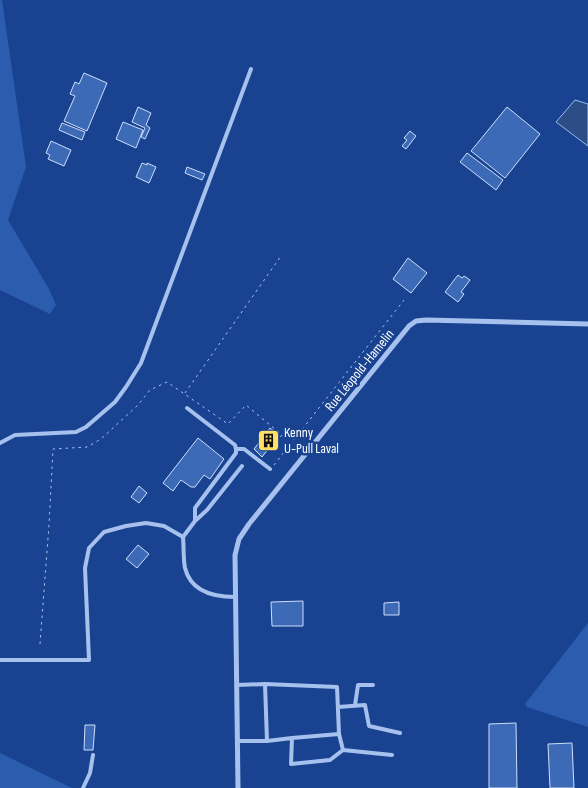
<svg xmlns="http://www.w3.org/2000/svg" width="588" height="788" viewBox="0 0 588 788" font-family="'Sofia Sans Condensed',sans-serif">
  <rect width="100%" height="100%" fill="#194390"/>
  <path fill="#2b5cae" d="M 0,0 L 2,0 L 26,167 L 8,220 L 49,289 L 56,305 L 50,314 L 0,290 Z
    M 588,623 L 588,727 L 527,707 L 525,704 Z
    M 0,753 L 72,788 L 0,788 Z"/>
  <path fill="#2d4d86" stroke="#99bbf1" d="M 575,100 L 588,104 L 588,146 L 556,122 Z"/>
  <path fill="#3d6ab6" stroke="#cddefb" d="M 84,73 L 107,83 L 87,131 L 64,121 L 75,96 L 70,94 L 75,82 L 79,84 Z
    M 138,107 L 151,113 L 146,125 L 150,128 L 145,139 L 141,137 L 145,128 L 132,122 Z
    M 507,107 L 540,134 L 505,178 L 471,151 Z
    M 123,122 L 143,130 L 136,148 L 116,139 Z
    M 62,123 L 85,132 L 82,140 L 59,130 Z
    M 410,131 L 416,136 L 406,149 L 402,146 L 407,140 L 404,138 Z
    M 51,141 L 71,150 L 64,166 L 48,159 L 50,155 L 46,153 Z
    M 467,153 L 503,180 L 496,190 L 460,162 Z
    M 142,163 L 147,165 L 147,163 L 156,167 L 149,183 L 136,177 Z
    M 187,167 L 205,174 L 202,180 L 185,173 Z
    M 408,258 L 427,273 L 411,293 L 393,279 Z
    M 458,275 L 462,278 L 464,276 L 470,280 L 461,292 L 464,294 L 458,302 L 445,292 Z
    M 270,428 L 279,435 L 262,457 L 254,449 Z
    M 198,438 L 224,459 L 210,479 L 204,475 L 195,487 L 191,487 L 181,480 L 173,491 L 163,483 Z
    M 139,486 L 147,493 L 139,503 L 131,497 Z
    M 138,545 L 149,554 L 137,568 L 126,559 Z
    M 303,601 L 303,626 L 272,626 L 271,602 Z
    M 399,602 L 399,615 L 384,615 L 384,603 Z
    M 516,723 L 517,788 L 489,788 L 489,724 Z
    M 85,725 L 95,725 L 93,750 L 84,750 Z
    M 572,743 L 574,788 L 550,788 L 548,744 Z"/>
  <g fill="none" stroke-linecap="round" stroke-linejoin="round">
    <path stroke="#a7c1ef" stroke-width="1" stroke-dasharray="2.5 4" stroke-linecap="butt" d="M 185,393 L 281,256
      M 274,465 L 404,300
      M 40,644 L 49,525 L 53,449 L 87,447 L 101,439 L 138,405 L 150,390 L 167,382 L 228,424 L 246,405 L 282,435 L 273,447 L 271,445"/>
    <path stroke="#a7c1ef" stroke-width="4" d="M 187,408 L 235,445 L 236,449 L 236,453 L 195,508 L 195,521
      M 0,443 L 15,435 L 76,432 L 86,427 L 115,402 L 126,387 L 141,363 L 251,69
      M 236,449 L 244,449 L 270,469
      M 183,537 C 184,547 183,558 185,568 C 191,592 214,597 235,597
      M 0,660 L 89,660 L 85,568 L 89,548 L 104,532 L 126,526 L 146,523 L 164,526 L 183,537 L 195,521 L 207,510 L 242,466
      M 265,684 L 337,687 L 339,734 L 292,738 L 291,764 L 330,760 L 343,750 L 392,755
      M 237,685 L 265,684 L 267,741 L 237,741
      M 355,705 L 358,685 L 373,685
      M 338,707 L 365,705 L 369,726 L 400,733
      M 339,734 L 343,750
      M 267,741 L 292,738
      M 83,788 L 90,773 L 93,755"/>
    <path stroke="#a7c1ef" stroke-width="5" d="M 238,788 L 235,555 L 239,539 L 249,524 L 409,326 L 416,321 L 426,320 L 588,324"/>
  </g>
  <defs>
    <symbol id="building-square" viewBox="-11 -11 22 22"><rect x="-9" y="-9" width="18" height="18" rx="4" fill="#ffdf65" stroke="#194390"/><path d="M-4-6H4V6H1V3H-1V6H-4ZM-2.5-4.3h1.7v1.8h-1.7ZM.8-4.3h1.7v1.8H.8ZM-2.5-1h1.7V.8h-1.7ZM.8-1h1.7V.8H.8Z" fill="#111"/></symbol>
  </defs>
  <g fill-rule="evenodd">
    <use href="#building-square" x="256" y="428" width="25" height="25"/>
  </g>
  <g text-anchor="middle" stroke-width="5" stroke-linejoin="round" paint-order="stroke">
    <g font-size="14" fill="#fff" stroke="#194390">
      <text transform="translate(359 370) rotate(-51)" y="5">Rue Léopold-Hamelin</text>
    </g>
    <g font-size="14" fill="#fff" stroke="#194390" text-anchor="start">
      <text x="284" y="437">Kenny<tspan x="284" dy="16">U-Pull Laval</tspan></text>
    </g>
  </g>
</svg>
